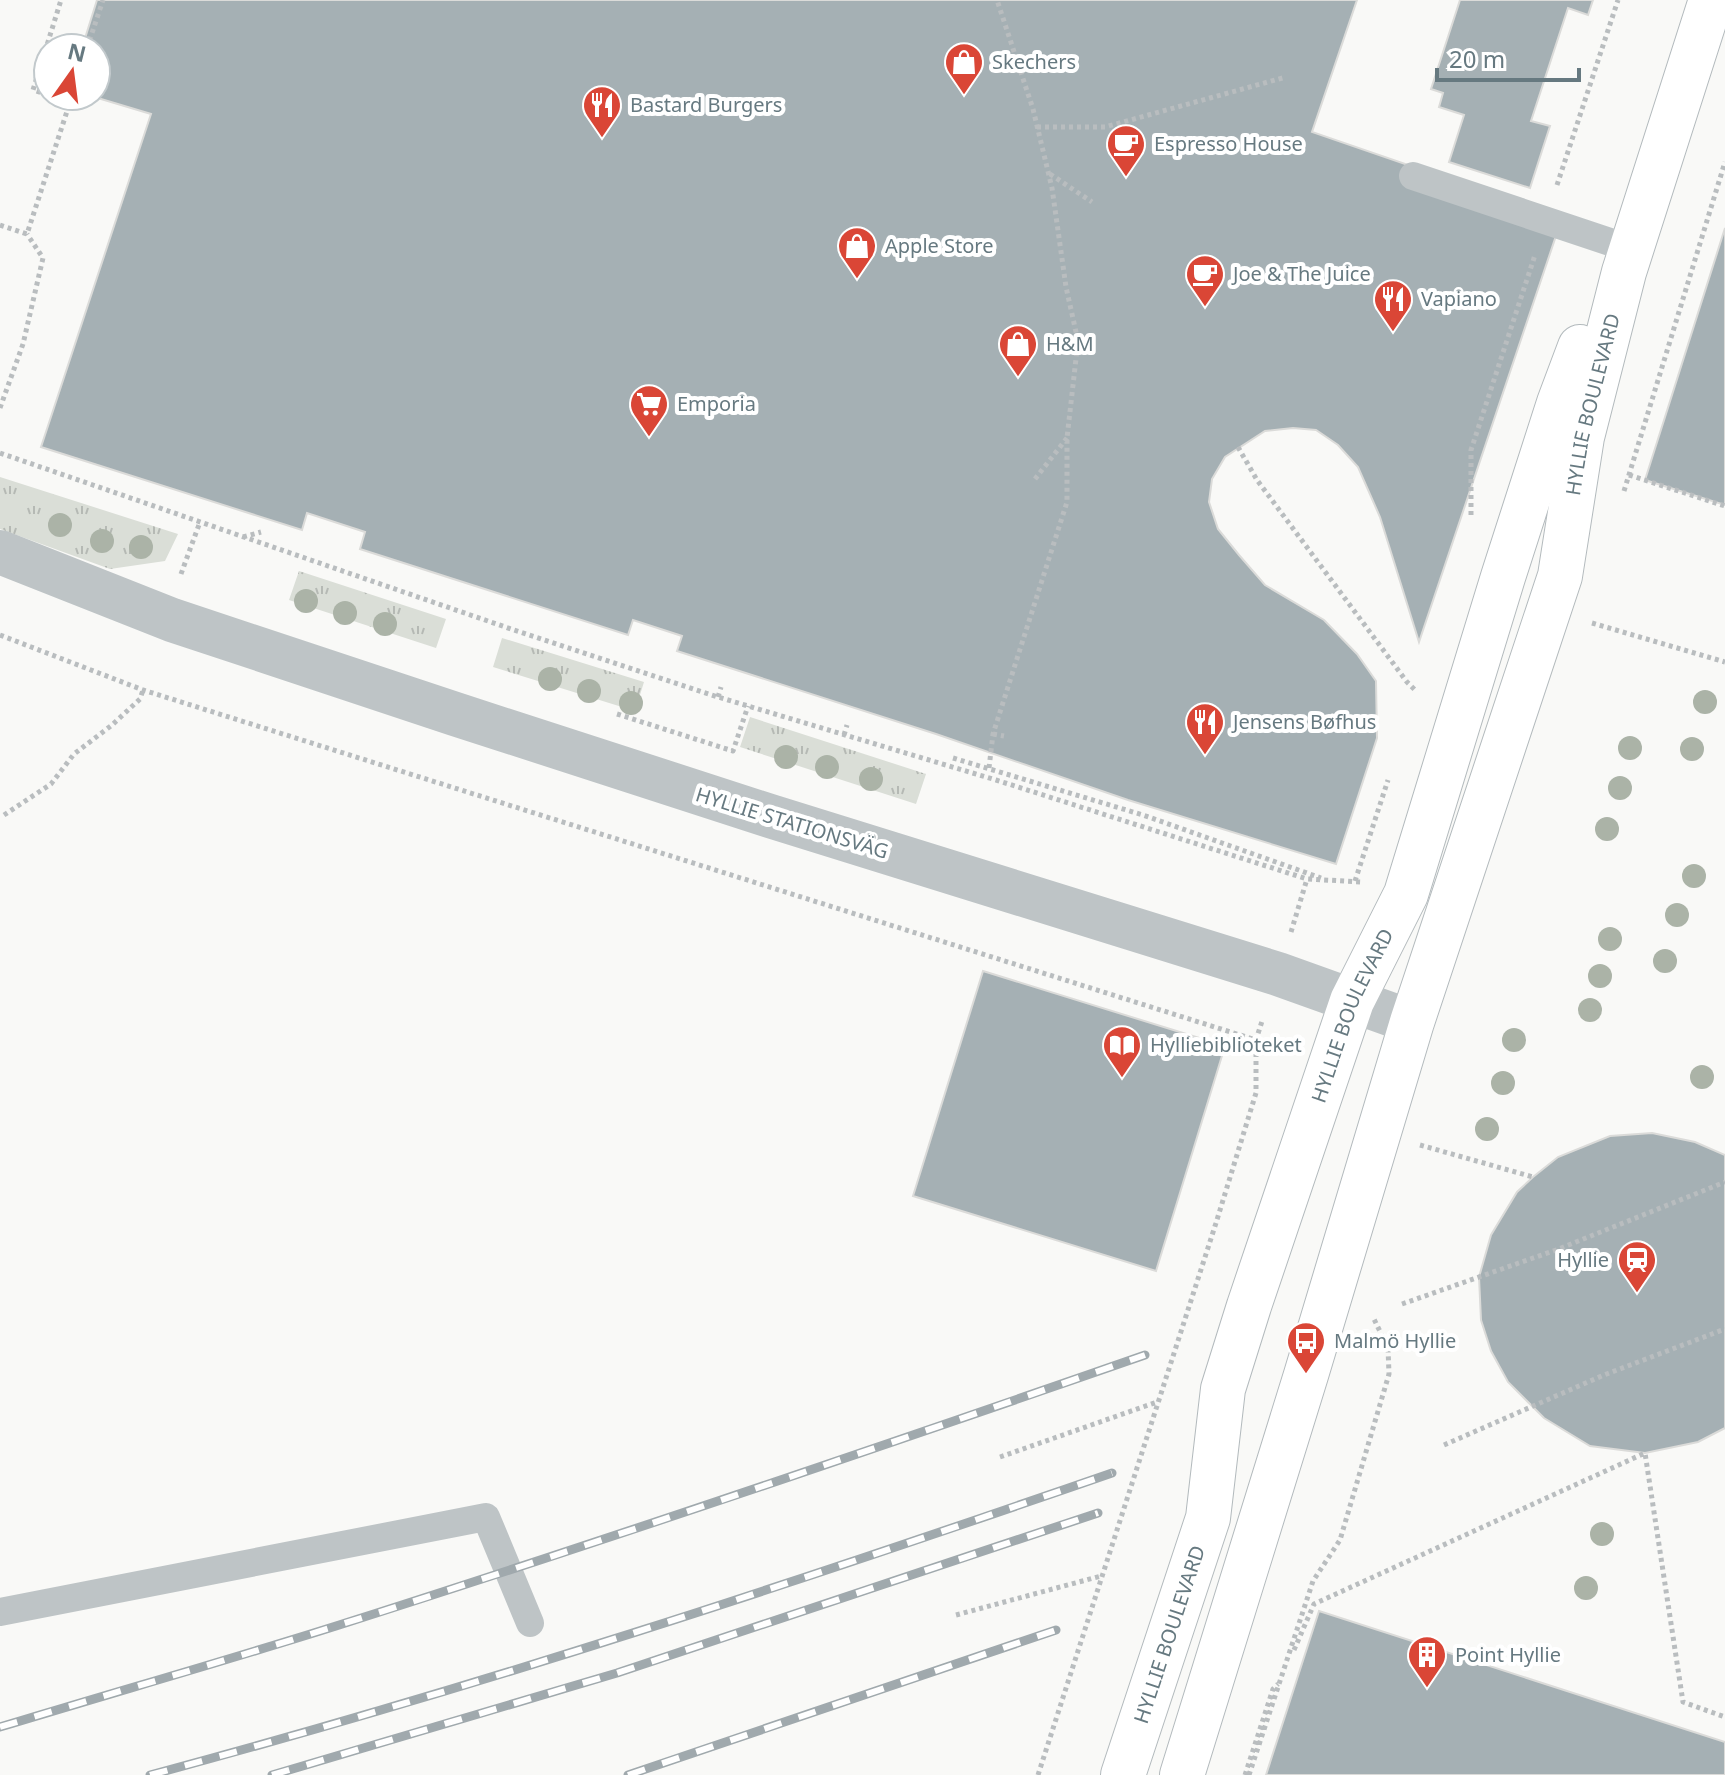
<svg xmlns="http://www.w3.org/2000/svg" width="1725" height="1775" viewBox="0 0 1725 1775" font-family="'Noto Sans',sans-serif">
  <defs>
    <pattern id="grass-tufts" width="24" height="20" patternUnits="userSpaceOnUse" patternTransform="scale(2)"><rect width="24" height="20" fill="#daded7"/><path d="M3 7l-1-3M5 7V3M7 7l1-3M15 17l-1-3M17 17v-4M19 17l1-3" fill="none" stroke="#b5b9b4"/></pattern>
  </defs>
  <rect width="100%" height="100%" fill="#f9f9f7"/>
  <path fill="url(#grass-tufts)" d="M 0,477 L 178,534 L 165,561 L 110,569 L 0,529 Z
    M 299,571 L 446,619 L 436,648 L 289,600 Z
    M 502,638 L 644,682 L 635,711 L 493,667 Z
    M 750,717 L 926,774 L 916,804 L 740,747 Z"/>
  <path fill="#a5b0b4" stroke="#dbdbd9" stroke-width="2" d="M 97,0 L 1357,0 L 1312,132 L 1562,218 L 1419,642 L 1380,517 L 1358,467 L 1338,445 L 1316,430 L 1293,428 L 1265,431 L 1225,457 L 1212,479 L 1209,502 L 1218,529 L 1239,555 L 1265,585 L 1324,620 L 1357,654 L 1376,681 L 1377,738 L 1336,864 L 1128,800 L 936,734 L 677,651 L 682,636 L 633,620 L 628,635 L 360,549 L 365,532 L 307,513 L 302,530 L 41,447 L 151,114 L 91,96 L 96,96 L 96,48 L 82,48 Z
    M 1460,0 L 1593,0 L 1588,15 L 1568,8 L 1531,121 L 1550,126 L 1530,188 L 1449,162 L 1464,115 L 1439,107 L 1443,93 L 1431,89 Z
    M 1725,228 L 1725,505 L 1645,480 Z
    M 983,971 L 1225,1046 L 1156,1271 L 913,1196 Z
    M 1652,1133 L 1695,1142 L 1725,1155 L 1725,1428 L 1698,1442 L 1645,1453 L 1590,1446 L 1544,1418 L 1508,1382 L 1491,1351 L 1481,1320 L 1479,1277 L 1491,1235 L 1517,1192 L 1533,1177 L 1558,1157 L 1610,1136 Z
    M 1319,1611 L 1725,1742 L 1725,1775 L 1266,1775 Z"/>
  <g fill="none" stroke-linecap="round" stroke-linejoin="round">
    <defs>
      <g id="secondary">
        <path id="s1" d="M 1123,1775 L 1208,1518 L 1223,1389 L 1249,1306 L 1352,1001 L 1406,894 L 1503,577 L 1559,403 L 1580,347"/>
        <path id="s2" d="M 1182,1775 L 1306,1375 L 1412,1022 L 1560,576 L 1582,437 L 1624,272 L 1711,0"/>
      </g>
    </defs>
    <use href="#secondary" stroke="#b3babd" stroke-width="46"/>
    <path stroke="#b9bdbf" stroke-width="5" stroke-dasharray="4 4" stroke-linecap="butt" d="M 87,48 L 103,0
      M 48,95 L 33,90 L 61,0
      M 52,96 L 70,102
      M 1037,127 L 1105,127 L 1286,77
      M 1050,174 L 1092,202
      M 1557,185 L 1618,0
      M 0,225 L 27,234 L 72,96
      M 0,408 L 23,344 L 43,258 L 27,234
      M 1238,447 L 1257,480 L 1407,682 L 1417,692
      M 0,453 L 514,630 L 718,697 L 996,780 L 1307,879 L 1362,882
      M 1629,475 L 1725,506
      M 1035,479 L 1067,438
      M 1624,491 L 1725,162
      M 1471,515 L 1471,450 L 1535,255
      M 243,537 L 261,532
      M 181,574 L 200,522
      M 1592,623 L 1725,662
      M 0,635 L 143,690 L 1256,1040
      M 718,697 L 721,687
      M 617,714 L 733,751 L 748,706
      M 993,734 L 1004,736
      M 844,735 L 847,725
      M 953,758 L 1143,815 L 1321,878
      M 989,768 L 993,734 L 1067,502 L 1067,438 L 1078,341 L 1066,287 L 1052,188 L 1033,109 L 997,0
      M 4,815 L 51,784 L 74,754 L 112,725 L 140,699 L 143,690
      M 1355,881 L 1388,780
      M 1291,932 L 1307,879
      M 1420,1145 L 1533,1177
      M 1402,1304 L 1556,1250 L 1725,1182
      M 1444,1445 L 1604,1375 L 1725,1329
      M 1000,1457 L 1157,1402
      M 956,1615 L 1101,1576
      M 1294,1650 L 1314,1604 L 1645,1453 L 1683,1702 L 1725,1717
      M 1038,1775 L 1216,1223 L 1256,1093 L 1256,1040 L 1263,1018
      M 1245,1775 L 1273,1689 L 1278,1684
      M 1249,1775 L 1313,1581 L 1340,1540 L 1389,1374 L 1388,1348 L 1373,1317"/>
    <path stroke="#bec4c6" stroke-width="28" d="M 1413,176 L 1631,249
      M 0,1612 L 486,1517 L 530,1623"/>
    <path stroke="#bec4c6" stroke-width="44" d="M 0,552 L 172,620 L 455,714 L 770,816 L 1278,974 L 1412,1022"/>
    <use href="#secondary" stroke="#fff" stroke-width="44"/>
    <defs>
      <path id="rail" d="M 0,1727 C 112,1693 225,1661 336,1626 C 607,1540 877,1448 1145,1355
        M 150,1775 C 475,1688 795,1583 1112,1473
        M 272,1775 L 617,1673 L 1098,1513
        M 628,1775 L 1056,1630"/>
    </defs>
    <use href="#rail" stroke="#a0a9ad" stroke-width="9"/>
    <use href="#rail" stroke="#fff" stroke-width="6" stroke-dasharray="18" stroke-linecap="butt"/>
  </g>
  <g fill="#abb3a7">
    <circle cx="60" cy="525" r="12"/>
    <circle cx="102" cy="541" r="12"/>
    <circle cx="141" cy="547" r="12"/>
    <circle cx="306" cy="601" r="12"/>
    <circle cx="345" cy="613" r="12"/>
    <circle cx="385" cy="624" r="12"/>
    <circle cx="550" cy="679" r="12"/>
    <circle cx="589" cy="691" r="12"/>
    <circle cx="1705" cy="702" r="12"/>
    <circle cx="631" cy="703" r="12"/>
    <circle cx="1630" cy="748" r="12"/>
    <circle cx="1692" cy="749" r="12"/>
    <circle cx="786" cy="757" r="12"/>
    <circle cx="827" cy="767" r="12"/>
    <circle cx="871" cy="779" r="12"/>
    <circle cx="1620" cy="788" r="12"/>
    <circle cx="1607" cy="829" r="12"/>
    <circle cx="1694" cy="876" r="12"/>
    <circle cx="1677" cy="915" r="12"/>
    <circle cx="1610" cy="939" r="12"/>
    <circle cx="1665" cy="961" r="12"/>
    <circle cx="1600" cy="976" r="12"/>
    <circle cx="1590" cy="1010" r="12"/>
    <circle cx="1514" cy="1040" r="12"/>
    <circle cx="1702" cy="1077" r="12"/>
    <circle cx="1503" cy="1083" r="12"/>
    <circle cx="1487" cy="1129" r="12"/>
    <circle cx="1602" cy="1534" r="12"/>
    <circle cx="1586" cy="1588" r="12"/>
  </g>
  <defs>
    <symbol id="shop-pin" viewBox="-11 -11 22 30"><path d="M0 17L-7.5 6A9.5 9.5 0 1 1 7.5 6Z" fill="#da4636" stroke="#fff"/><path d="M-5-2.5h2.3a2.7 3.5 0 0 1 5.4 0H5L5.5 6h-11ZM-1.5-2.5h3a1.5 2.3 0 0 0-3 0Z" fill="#fff"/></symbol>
    <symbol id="restaurant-pin" viewBox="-11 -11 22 30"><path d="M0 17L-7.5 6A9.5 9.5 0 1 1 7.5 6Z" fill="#da4636" stroke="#fff"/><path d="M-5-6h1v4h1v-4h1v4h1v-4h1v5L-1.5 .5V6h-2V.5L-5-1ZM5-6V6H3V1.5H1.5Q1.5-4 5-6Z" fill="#fff"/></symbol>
    <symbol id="cafe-pin" viewBox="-11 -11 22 30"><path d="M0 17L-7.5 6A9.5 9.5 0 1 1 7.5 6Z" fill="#da4636" stroke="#fff"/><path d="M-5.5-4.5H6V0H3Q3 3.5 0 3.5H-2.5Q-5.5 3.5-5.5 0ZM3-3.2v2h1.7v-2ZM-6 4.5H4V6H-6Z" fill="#fff"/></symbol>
    <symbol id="supermarket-pin" viewBox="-11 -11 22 30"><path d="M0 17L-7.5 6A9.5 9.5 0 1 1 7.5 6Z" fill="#da4636" stroke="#fff"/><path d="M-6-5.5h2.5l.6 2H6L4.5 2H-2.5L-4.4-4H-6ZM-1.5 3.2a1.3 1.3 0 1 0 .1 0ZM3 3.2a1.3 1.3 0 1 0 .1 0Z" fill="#fff"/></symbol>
    <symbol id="library-pin" viewBox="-11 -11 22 30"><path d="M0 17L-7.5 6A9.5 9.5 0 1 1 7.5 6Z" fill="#da4636" stroke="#fff"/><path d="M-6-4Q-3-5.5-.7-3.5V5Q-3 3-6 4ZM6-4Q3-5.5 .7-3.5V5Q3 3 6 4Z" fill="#fff"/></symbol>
    <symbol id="station-pin" viewBox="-11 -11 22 30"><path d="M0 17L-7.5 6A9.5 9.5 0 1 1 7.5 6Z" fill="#da4636" stroke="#fff"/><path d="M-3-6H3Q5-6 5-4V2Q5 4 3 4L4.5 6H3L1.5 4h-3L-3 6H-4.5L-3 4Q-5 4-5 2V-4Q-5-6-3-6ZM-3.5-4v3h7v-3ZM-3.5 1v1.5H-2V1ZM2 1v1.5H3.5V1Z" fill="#fff"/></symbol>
    <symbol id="bus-pin" viewBox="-11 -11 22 30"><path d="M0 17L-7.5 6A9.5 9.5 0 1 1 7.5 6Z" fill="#da4636" stroke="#fff"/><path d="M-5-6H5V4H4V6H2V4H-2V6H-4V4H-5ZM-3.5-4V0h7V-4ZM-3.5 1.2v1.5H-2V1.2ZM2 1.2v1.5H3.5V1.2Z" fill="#fff"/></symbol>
    <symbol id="building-pin" viewBox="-11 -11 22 30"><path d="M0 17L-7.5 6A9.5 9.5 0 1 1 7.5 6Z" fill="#da4636" stroke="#fff"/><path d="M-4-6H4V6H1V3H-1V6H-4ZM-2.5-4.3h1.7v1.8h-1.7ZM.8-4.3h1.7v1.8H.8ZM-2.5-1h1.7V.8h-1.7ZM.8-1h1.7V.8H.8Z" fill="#fff"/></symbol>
  </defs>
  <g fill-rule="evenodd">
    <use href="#shop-pin" x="942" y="40" width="44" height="60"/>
    <use href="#restaurant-pin" x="580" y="83" width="44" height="60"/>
    <use href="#cafe-pin" x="1104" y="122" width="44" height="60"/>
    <use href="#shop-pin" x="835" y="224" width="44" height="60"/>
    <use href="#cafe-pin" x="1183" y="252" width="44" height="60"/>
    <use href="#restaurant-pin" x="1371" y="277" width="44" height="60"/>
    <use href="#shop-pin" x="996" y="322" width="44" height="60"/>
    <use href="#supermarket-pin" x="627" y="382" width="44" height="60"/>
    <use href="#restaurant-pin" x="1183" y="700" width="44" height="60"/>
    <use href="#library-pin" x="1100" y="1023" width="44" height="60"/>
    <use href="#station-pin" x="1615" y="1238" width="44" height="60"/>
    <use href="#bus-pin" x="1284" y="1319" width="44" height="60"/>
    <use href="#building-pin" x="1405" y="1633" width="44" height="60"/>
  </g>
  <g text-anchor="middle" stroke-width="8" stroke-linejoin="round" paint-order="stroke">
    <g font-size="20" fill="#667980" stroke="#fff" text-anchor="start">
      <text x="992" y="69">Skechers</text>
      <text x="630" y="112">Bastard Burgers</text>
      <text x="1154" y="151">Espresso House</text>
      <text x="885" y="253">Apple Store</text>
      <text x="1233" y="281">Joe &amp; The Juice</text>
      <text x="1421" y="306">Vapiano</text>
      <text x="1046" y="351">H&amp;M</text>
      <text x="677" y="411">Emporia</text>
      <text x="1233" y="729">Jensens Bøfhus</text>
      <text x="1150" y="1052">Hylliebiblioteket</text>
      <text x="1609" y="1267" text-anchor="end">Hyllie</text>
      <text x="1334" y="1348">Malmö Hyllie</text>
      <text x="1455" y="1662">Point Hyllie</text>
    </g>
    <g font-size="20" fill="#667980" stroke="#fff">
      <text dy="7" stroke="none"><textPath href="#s2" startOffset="1432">HYLLIE BOULEVARD</textPath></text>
      <text transform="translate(792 823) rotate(17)" y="7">HYLLIE STATIONSVÄG</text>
      <text dy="7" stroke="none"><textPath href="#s1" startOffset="796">HYLLIE BOULEVARD</textPath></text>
      <text dy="7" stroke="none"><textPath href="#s1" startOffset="148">HYLLIE BOULEVARD</textPath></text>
    </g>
  </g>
  <g transform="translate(72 72) rotate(14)"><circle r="38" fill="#ffffff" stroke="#c2c9cc" stroke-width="2"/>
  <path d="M0-6L14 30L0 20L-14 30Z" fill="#da4636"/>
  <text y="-12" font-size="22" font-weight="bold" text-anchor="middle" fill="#667980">N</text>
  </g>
  <path d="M1437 68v12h142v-12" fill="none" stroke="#667980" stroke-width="4"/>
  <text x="1449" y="68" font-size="24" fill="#667980" stroke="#ffffff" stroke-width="6" paint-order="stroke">20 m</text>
</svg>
